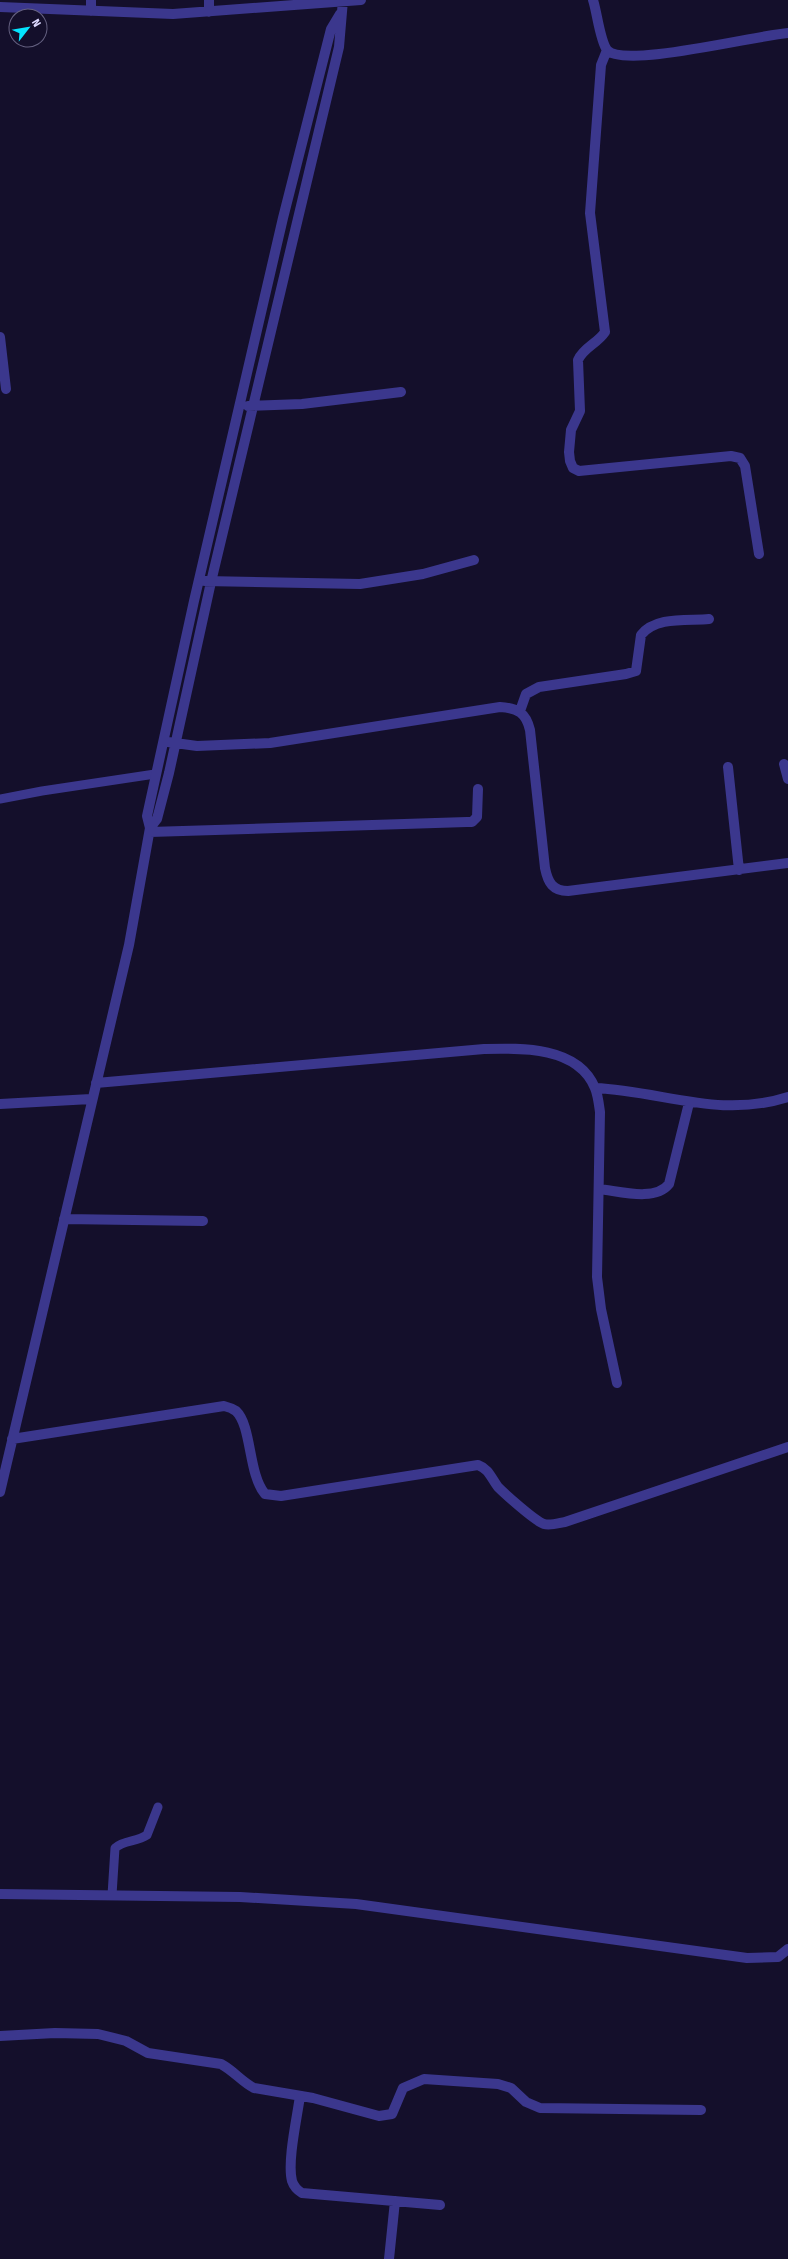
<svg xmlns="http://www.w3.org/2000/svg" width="788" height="2259" viewBox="0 0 788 2259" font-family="'Fira Sans Condensed',sans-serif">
  <rect width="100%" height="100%" fill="#140f2b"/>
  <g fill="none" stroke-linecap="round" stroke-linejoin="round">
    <path stroke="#3b378d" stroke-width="9" d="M 0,799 L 42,791 L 155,774
      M 112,1895 L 115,1848 C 124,1840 137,1842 147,1835 L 158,1807"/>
    <path stroke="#3b378d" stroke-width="10" d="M 209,0 L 209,12
      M 593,0 C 597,12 600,41 607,50 C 623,69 758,35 788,33
      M 0,7 L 173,14 L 361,0
      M 91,11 L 91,0
      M 607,50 L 601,65 L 590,213 L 605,332 C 597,344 584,347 578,360 L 580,411 L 571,430 L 569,452 L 570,461 L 573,468 L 579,471 L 731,456 L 740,458 L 745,466 L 759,554
      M 0,337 L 6,389
      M 248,406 L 302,404 L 401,392
      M 205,581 L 360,584 L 423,574 L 474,560
      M 520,711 L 526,694 L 539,687 L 626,674 L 636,671 L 641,635 C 656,616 688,621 709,619
      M 168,742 L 197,746 L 270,743 L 500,707 C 518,708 526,713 530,730 L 545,868 C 548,883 553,891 568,891 L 788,863
      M 784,764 L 788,779
      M 728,767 L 739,870
      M 150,828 L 147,816 L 194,601 L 283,218 L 331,29 L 340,14
      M 150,832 L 467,822 L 472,822 L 477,817 L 478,789
      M 96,1083 L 484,1049 C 521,1048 578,1046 595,1088 C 598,1095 599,1105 600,1112 L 597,1277 L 601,1309 L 617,1383
      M 595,1088 C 663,1091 719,1119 788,1097
      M 0,1104 L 91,1099
      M 599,1189 C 619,1191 655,1202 669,1184 L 689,1103
      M 64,1219 L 203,1221
      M 12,1439 L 224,1406 C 228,1407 233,1409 236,1411 C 252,1426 248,1474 265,1494 L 281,1496 L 478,1465 C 489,1469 491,1478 498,1487 C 505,1494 535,1521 544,1524 C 550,1526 559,1523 565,1522 L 788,1447
      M 0,1492 L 129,945 L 150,828 L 157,819 L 169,773 L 211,582 L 339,47 L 343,0
      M 0,1894 L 240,1897 L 356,1904 L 747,1958 L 778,1957 L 788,1949
      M 0,2036 L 55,2033 L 98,2034 L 126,2041 L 148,2053 L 221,2064 C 234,2071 242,2082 254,2088 L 313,2098 L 379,2116 L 392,2114 L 403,2088 L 424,2079 L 498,2084 L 511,2088 L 526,2102 L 540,2108 L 701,2110
      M 300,2096 C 297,2118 287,2162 292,2181 C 294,2187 297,2190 302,2193 L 440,2205
      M 389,2259 L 395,2201"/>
  </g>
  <g transform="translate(28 28) rotate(59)"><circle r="19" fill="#140f2b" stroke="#646080"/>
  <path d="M0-3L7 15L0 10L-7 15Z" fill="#05e4ff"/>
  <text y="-6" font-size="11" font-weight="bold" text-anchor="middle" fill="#ddd9ff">N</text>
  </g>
</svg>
